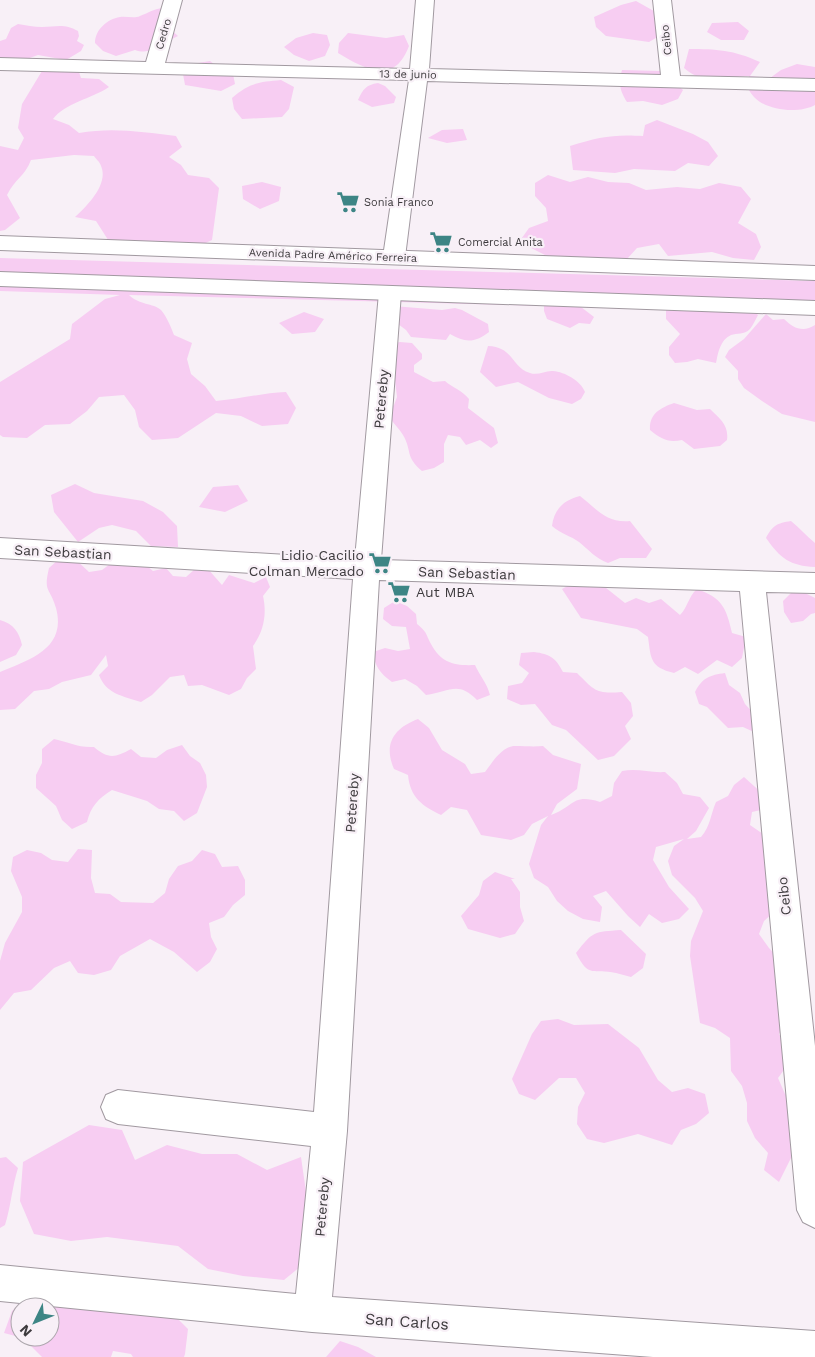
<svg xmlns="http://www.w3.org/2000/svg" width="815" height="1357" viewBox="0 0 815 1357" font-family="'Work Sans',sans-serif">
  <rect width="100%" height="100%" fill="#f8f0f7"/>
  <path fill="#f7cdf2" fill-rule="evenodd" d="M 636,1 L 661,15 L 661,35 L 649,42 L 606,36 L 596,27 L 594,17 L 621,5 Z
    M 163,8 L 168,27 L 178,36 C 163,43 151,56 135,50 L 116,56 L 103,51 L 95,43 C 95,30 107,19 120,17 C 127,16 134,19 140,16 C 148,13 153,9 163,8 Z
    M 738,22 L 749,31 L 744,40 L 721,40 L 707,32 L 712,23 Z
    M 18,24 C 26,25 34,27 42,27 C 56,27 64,23 78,31 L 79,36 L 77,41 L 84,45 L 81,51 L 66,60 L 38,55 L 21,61 L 0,59 L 0,41 L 6,39 L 11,28 Z
    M 313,33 L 327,35 L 330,45 L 325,56 L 309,61 L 294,55 L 284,47 L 296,38 Z
    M 348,33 L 386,38 L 404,35 L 409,46 C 394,86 365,69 338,53 L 339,43 Z
    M 689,49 C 716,49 734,50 760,62 L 750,76 L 770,78 L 781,70 L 797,64 L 815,67 L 815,105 C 799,114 767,111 754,97 C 751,94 749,90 747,87 L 749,76 C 721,77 708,88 684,68 Z
    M 210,61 L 219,68 L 233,74 L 235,84 L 221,91 L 185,85 L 183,74 L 192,64 Z
    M 78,69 L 81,78 L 99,79 L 109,87 C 91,99 65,103 53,119 L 69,125 L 79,133 C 112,127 144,132 176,136 L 182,147 L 169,157 L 181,165 L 188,175 L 209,178 L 219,188 L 212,240 L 195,248 L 112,246 L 96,221 L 75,217 C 87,206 109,184 101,166 C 100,162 96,159 94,156 L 74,155 L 31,160 C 25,176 15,179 7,195 L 20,218 L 5,230 L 0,231 L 0,146 L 18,150 L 24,138 L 18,128 L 22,104 L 42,71 Z
    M 622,70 L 660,71 L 683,90 L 678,99 L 662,105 L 643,101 L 627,102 C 620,91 618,83 622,70 Z
    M 281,80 L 294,87 L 289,109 L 282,117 L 242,119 L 234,109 L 232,98 C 249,83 259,82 281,80 Z
    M 378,83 L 385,86 L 396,97 L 394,103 L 372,107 L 358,100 C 363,89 366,85 378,83 Z
    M 657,120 L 693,134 L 708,142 L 718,156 L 709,166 L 688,163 L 675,171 L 634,169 L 615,173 L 573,170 L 570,146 C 598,137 614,134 643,136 L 645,125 Z
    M 463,129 L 467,140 L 447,143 L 428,138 L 442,130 Z
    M 548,175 L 570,182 L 588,177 L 608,182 L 629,183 L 646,190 L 677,187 L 700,189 L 719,183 L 741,187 L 751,199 L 738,223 L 756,234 L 761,247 L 754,260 L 733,258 L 712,252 L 668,256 L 659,244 L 637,248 L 627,259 L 559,262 L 519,242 L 529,228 L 548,221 L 546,208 L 535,196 L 535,183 Z
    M 262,182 L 281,187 L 279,201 L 260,209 L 243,199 L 242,186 Z
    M 0,258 L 815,281 L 815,314 L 756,313 L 758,315 C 756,319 753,325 750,329 C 744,335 737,333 731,335 C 720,340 718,353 716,363 L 698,359 L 687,362 L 675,363 L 669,355 L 669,347 L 680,334 L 666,319 L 666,310 L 581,307 L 594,317 L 590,324 L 579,323 L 570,328 L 547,319 L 544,311 L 544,306 L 129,295 C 139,305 153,303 161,310 C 167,317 171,327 174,335 L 192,343 L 187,359 L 191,374 L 205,386 L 216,401 C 240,399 262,393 286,392 L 296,408 L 288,424 L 262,426 L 241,416 L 216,413 L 178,438 L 152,440 L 139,427 L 135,410 L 124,395 L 99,397 L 87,411 L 70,424 L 45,425 L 27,438 L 3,437 L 0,435 L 0,382 L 70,339 L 72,324 L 105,299 L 120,295 L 0,291 Z
    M 393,306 L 442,310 L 455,308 L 462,310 L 488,324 L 489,332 C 475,343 465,343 450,334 L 446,340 L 411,337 L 406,330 L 390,318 Z
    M 304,312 L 324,319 L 315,332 L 292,334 L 279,323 Z
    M 766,314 L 773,320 L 784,319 C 793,328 803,333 815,325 L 815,422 L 782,414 L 762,401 L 744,388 L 738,379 L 738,371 L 725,357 L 729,350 L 744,339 Z
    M 400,342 L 412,343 L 422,354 L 422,359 L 414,365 L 414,372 L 433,382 L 445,381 C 453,388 462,390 469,399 L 468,408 L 494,428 L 498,443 L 491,448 L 480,440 L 466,445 L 460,437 L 448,435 L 444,444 L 444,462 L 434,468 L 422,471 C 405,457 412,450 403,435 C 398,426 391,423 388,412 L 394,405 L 397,397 L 395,380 L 396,343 Z
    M 488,346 C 514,347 511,367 530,373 C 538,376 546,370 553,371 C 565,372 581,381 585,392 L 581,399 L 572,404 L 549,398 L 518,382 L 496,387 L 480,372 Z
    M 674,403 L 697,410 L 710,409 C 720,419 729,425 727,440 L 720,446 L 694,449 L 682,440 C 668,443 661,439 650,430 C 649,414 660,408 674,403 Z
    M 75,484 L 94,493 L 143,501 L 163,512 L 177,526 L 178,547 L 151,546 L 136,531 L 112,525 L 99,528 L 78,542 L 54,512 L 51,495 Z
    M 238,485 L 248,501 L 225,512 L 199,507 L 213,487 Z
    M 580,496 C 598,510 606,523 630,521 L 652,549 L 646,558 L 620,558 L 608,563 C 595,558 589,550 579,542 C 571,536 561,534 552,526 C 554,509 564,500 580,496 Z
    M 791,521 C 800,528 806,536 815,543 L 815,567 C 790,566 780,558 766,538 C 772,526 777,523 791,521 Z
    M 122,555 L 135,556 L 153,571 L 166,568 L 173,576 L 186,577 L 195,569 L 208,569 L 222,585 L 229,575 L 254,583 L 266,577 L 270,587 L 263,596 C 267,614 264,631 253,646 L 256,669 L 247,678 L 241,689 L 229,695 L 202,685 L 188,686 L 184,675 L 170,677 L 152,695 L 141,702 C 123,696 106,694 99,675 L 108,666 L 106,655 L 91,675 L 62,682 L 49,689 L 34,691 L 15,709 L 0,710 L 0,672 C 29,660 67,649 56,608 C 50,587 43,593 49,568 L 59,559 L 74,558 L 89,572 L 102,570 Z
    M 584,577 L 596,580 L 625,603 L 636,598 L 649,603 L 661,599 L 680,615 C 688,607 688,597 697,589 C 722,598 726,607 732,633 L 746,637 L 742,658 L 732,667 L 717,660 L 698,674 L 685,667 L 674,673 C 650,667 651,659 648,637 L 637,629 L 581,618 L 562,589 Z
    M 791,593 L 805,593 L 815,598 L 815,613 L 811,614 L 803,621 L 791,623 L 784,612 L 783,601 Z
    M 395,601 L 407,606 L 416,614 L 417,624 C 428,633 425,633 431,644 C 441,663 455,666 475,665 C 480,676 487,683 490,695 L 477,700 C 458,680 449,692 426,695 L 417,686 L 405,679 L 392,682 C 380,673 375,667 373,652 L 385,648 L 398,651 L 410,649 L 406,627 L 392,626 L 383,619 L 384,608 Z
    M 0,620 C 14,624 19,632 22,645 L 16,655 L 0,662 Z
    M 534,652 C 550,654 556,658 563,672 L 577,673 C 595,691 596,694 622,692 L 631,703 L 633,716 L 625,726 L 631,739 L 614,756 L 598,760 L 566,730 L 552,725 L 535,704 L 521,705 L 507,699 L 508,686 L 522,683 L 529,673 L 519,665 L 521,653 Z
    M 725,673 L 729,685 L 740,693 L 745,704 L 766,727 L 756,733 L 743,727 L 728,728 L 707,707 L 699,704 L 695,692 C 702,678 710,675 725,673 Z
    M 418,719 L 429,728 L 442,750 L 465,764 L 471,774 L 485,772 C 492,763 502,746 515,746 C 525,746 533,747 543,746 L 553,755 L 581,764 L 577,789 L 557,804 L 551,815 C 574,807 572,793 600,802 L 612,796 L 614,783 L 622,771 C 638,768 649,773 665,772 L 677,783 L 683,794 L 700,797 L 709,808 L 696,831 L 687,839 L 701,837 C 711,825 710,816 716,802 L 728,796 L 734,785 L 744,777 L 765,796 L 765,809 L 752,812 L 750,825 L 763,834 L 774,912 L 764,921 L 759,934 L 769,948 L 781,961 L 787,1022 L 779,1034 C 790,1054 793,1059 778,1078 L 785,1094 L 800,1104 L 794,1152 L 779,1182 L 764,1170 L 768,1153 L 755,1138 L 747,1121 L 747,1103 L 742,1086 L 731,1071 L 730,1038 L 715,1028 L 700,1023 L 690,956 L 691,941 L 703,911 L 695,898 L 672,875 L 668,861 L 674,846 L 684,839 L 656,847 L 653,860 L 669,887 L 689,909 L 679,919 L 662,923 L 649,914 L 640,927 L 628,916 L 606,891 L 593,896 L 602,907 L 600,922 L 583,919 L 568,911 L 557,901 L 548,887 L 534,878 L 529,864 L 541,825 L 548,816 L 532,824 L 524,835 L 511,840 L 481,835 L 467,810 L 451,807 L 441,815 C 422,806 410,797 408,775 L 394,769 C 383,744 394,728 418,719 Z
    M 54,739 C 69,742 78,748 94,747 C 108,759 115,758 131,749 L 141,757 L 156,758 L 167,750 L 182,745 L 190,756 L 200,763 L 206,775 L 207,787 L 197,813 L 184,821 L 174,811 L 159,809 L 147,801 L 112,790 C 98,799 91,806 87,822 L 72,829 L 62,820 L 56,806 L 36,788 L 36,775 L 42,763 L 42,749 Z
    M 78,849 L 92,850 L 91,878 L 95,893 L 110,894 L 121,902 L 153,903 L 165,893 L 169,879 L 178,866 L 192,861 L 202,850 L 215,854 L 222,867 L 238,866 L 245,880 L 245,895 L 233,905 L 224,917 L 209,923 L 211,937 L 217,949 L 210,962 L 197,972 L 174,952 L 150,939 L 120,956 L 111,970 L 94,975 L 78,973 L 70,961 L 54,968 L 31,990 L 14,993 L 0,1010 L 0,961 L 5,943 L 22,912 L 22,897 L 11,871 L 13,857 L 27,850 L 41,853 L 52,860 L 68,862 Z
    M 495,872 L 515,879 L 511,879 L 520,892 L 520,907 L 524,921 L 515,934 L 500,938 L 468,929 L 461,916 L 479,895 L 483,881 Z
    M 621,930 L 646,954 L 643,968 L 631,977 C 626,976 621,974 616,973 C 593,968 589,979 576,953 C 593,931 594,932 621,930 Z
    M 558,1019 L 574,1025 L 608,1024 L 639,1048 L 658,1080 L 672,1092 L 688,1088 L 705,1094 L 709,1113 L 696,1124 L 681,1130 L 672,1145 L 638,1134 L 604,1143 L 587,1139 L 577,1124 L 578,1107 L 585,1093 L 576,1078 L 559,1078 L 535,1100 L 519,1094 L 512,1079 L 532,1034 L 541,1021 Z
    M 89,1125 L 122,1130 L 135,1160 L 167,1145 L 202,1154 L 237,1154 L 267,1170 L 301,1157 L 306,1192 L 323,1222 L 312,1257 L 284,1280 L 243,1276 L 208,1269 L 178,1246 L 107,1237 L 71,1241 L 34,1234 L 20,1201 L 23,1162 Z
    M 6,1157 L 18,1168 C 12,1187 11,1206 5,1225 L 0,1228 L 0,1158 Z
    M 27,1297 L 175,1316 L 188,1329 L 185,1354 L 184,1357 L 133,1357 L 131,1354 L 113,1351 L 111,1357 L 42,1357 L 23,1338 L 4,1333 L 12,1311 ZM 20,1307 L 50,1307 L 50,1337 L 20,1337 Z
    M 340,1341 L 358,1347 L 376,1357 L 326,1357 Z"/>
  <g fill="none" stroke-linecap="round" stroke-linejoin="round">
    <defs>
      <path id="street" d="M 164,0 L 182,0 L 165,63 L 410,69 L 416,0 L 434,0 L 429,69 L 661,75 L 653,0 L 671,0 L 680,76 L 815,79 L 815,91 L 427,81 L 405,257 L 402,262 L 394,264 L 386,262 L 383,257 L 409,80 L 0,70 L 0,58 L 146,62 Z
        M 390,286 L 398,288 L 401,293 L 381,560 L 815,573 L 815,593 L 766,592 L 815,1046 L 815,1228 L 803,1222 L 797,1210 L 740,591 L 379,580 L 347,1131 L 332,1297 L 815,1331 L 815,1357 L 653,1357 L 312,1332 L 0,1301 L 0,1265 L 296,1294 L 311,1146 L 118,1124 L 106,1119 L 101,1107 L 106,1095 L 118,1090 L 314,1112 L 353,579 L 0,558 L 0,538 L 355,559 L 379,293 L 382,288 Z"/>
      <path id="secondary" d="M 0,236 L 815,266 L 815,280 L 0,250 Z
        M 0,272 L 815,301 L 815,315 L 0,286 Z"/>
    </defs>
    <use href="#street" stroke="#a199a0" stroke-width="2"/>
    <use href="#secondary" stroke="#a199a0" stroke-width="2"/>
    <use href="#street" fill="#fff" fill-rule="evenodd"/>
    <use href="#secondary" fill="#fff" fill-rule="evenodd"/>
  </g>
  <defs>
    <symbol id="supermarket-bare" viewBox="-9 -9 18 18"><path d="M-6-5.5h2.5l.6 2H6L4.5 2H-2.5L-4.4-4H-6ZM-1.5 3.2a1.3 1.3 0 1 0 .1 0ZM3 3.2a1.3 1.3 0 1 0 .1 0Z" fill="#3d8585" stroke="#f8f0f7" stroke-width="2.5" paint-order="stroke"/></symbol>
  </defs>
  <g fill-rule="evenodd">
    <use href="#supermarket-bare" x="332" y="186" width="32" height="32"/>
    <use href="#supermarket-bare" x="425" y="226" width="32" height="32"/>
    <use href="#supermarket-bare" x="364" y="547" width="32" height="32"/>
    <use href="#supermarket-bare" x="383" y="576" width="32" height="32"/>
  </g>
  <g text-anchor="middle" stroke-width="4.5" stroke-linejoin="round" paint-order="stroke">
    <g font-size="11" fill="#3d3a3d" stroke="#f8f0f7">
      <text transform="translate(163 34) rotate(-74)" y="4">Cedro</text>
      <text transform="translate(666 40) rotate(-96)" y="4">Ceibo</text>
      <text transform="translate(408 74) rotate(1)" y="4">13 de junio</text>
      <text transform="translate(333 255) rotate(2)" y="4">Avenida Padre Américo Ferreira</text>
    </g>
    <g font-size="11" fill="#3d3a3d" stroke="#f8f0f7" text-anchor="start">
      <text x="364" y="206">Sonia Franco</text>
      <text x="458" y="246">Comercial Anita</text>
    </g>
    <g font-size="14" fill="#3d3a3d" stroke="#f8f0f7">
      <text transform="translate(381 399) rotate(-85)" y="5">Petereby</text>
      <text transform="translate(63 552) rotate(3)" y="5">San Sebastian</text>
      <text transform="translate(467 573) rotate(2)" y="5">San Sebastian</text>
      <text transform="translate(352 803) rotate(-86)" y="5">Petereby</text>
      <text transform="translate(784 896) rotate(-96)" y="5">Ceibo</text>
      <text transform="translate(322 1207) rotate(-85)" y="5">Petereby</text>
    </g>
    <g font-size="14" fill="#3d3a3d" stroke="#f8f0f7" text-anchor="end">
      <text x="364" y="560">Lidio Cacilio<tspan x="364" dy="16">Colman Mercado</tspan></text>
      <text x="416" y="597" text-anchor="start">Aut MBA</text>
    </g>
    <g font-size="16" fill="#3d3a3d" stroke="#f8f0f7">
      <text transform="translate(407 1321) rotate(4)" y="6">San Carlos</text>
    </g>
  </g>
  <g transform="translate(35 1322) rotate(227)"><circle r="24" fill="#f8f0f7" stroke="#ada7ad"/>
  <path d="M0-4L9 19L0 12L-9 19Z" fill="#3d8585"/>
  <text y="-8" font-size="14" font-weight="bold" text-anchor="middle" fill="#3d3a3d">N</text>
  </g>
</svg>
